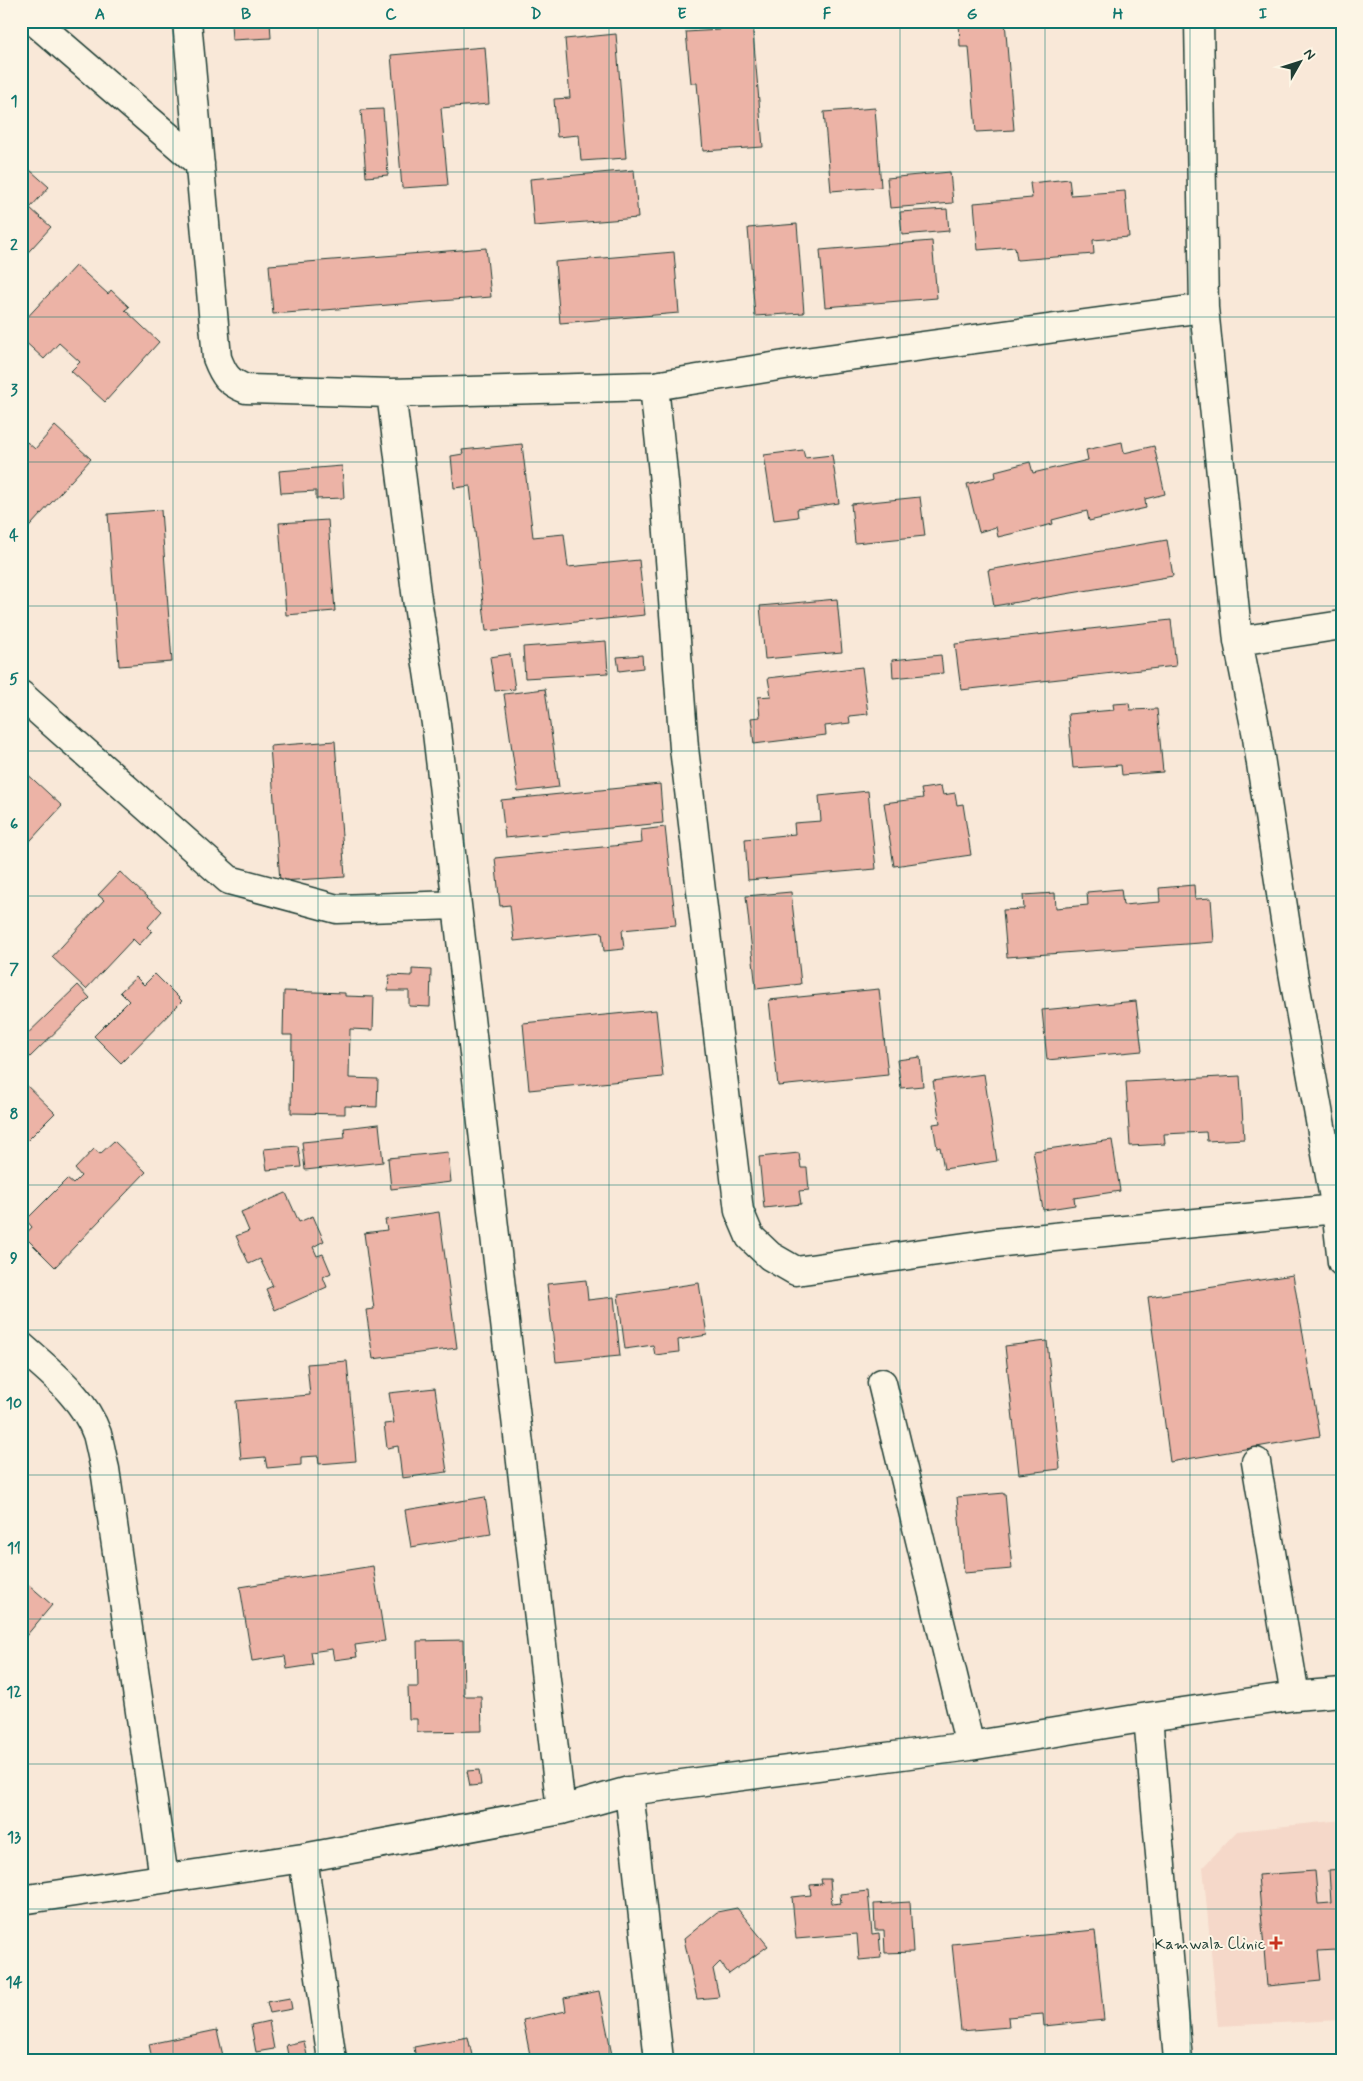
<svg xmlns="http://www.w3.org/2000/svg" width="1363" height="2081" viewBox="0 0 1363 2081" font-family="Mynerve,sans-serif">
  <rect width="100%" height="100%" fill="#f9e8d8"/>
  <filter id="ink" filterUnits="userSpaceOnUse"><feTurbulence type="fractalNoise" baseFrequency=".02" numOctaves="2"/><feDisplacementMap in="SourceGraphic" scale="10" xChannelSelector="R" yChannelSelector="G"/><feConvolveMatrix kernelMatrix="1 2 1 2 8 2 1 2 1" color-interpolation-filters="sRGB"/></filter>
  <g filter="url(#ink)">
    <path fill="#f5d8c9" d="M 1342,1820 L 1342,2020 L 1218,2026 L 1203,1867 L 1237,1831 Z"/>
    <path fill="#ecb3a6" stroke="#1f3d34" d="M 224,21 L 270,21 L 271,38 L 232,40 L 231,23 L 224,24 Z
      M 752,21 L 763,147 L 703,151 L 697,83 L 691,83 L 686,32 L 720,30 L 719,23 Z
      M 959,21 L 1005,21 L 1014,130 L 976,132 L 969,47 L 960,47 Z
      M 616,34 L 626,158 L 581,161 L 579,135 L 557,137 L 554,99 L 570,98 L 565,39 Z
      M 485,47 L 489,104 L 441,108 L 448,185 L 402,188 L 391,55 Z
      M 875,108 L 881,187 L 831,191 L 824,112 Z
      M 383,109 L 388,175 L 366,177 L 361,110 Z
      M 21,162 L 49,187 L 30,208 L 51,227 L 21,260 Z
      M 634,170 L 638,218 L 534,226 L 530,179 Z
      M 950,172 L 953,203 L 890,208 L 887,178 Z
      M 1069,179 L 1071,195 L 1125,191 L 1129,237 L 1093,240 L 1094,254 L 1017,260 L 1015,247 L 978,250 L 974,203 L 1032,198 L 1030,183 Z
      M 947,209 L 949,231 L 902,235 L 900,212 Z
      M 797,224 L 804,313 L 755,316 L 748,228 Z
      M 932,241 L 937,298 L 825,307 L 820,250 Z
      M 486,248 L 491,297 L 273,314 L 269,265 Z
      M 674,252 L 679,313 L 560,323 L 555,262 Z
      M 76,265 L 108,294 L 111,290 L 129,307 L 125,310 L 159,342 L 105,402 L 71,371 L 80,362 L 59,343 L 44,359 L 21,338 L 21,324 Z
      M 55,426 L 91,459 L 21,536 L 21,449 L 27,442 L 35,449 Z
      M 1122,442 L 1124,453 L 1154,446 L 1165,494 L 1145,499 L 1146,508 L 1089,521 L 1087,511 L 1052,520 L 1053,524 L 998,537 L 996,527 L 979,532 L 967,484 L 996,477 L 995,471 L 1030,462 L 1033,473 L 1088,460 L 1086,450 Z
      M 522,444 L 533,537 L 564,534 L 568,567 L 639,560 L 645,615 L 486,631 L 470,486 L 454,488 L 451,456 L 463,454 L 462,450 Z
      M 803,450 L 805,458 L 832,455 L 839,503 L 797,509 L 798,517 L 774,520 L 764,455 Z
      M 342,466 L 344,498 L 316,499 L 316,491 L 281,493 L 279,471 Z
      M 920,497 L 925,536 L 855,543 L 851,504 Z
      M 161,510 L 172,662 L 119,666 L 108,514 Z
      M 328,520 L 335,611 L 286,615 L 279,523 Z
      M 1167,540 L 1173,576 L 994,606 L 988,570 Z
      M 837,599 L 842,652 L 765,659 L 760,606 Z
      M 1171,620 L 1176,666 L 961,690 L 955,644 Z
      M 606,641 L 608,673 L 525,678 L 523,647 Z
      M 510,654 L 515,689 L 495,691 L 490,657 Z
      M 642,655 L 643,668 L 619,671 L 617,657 Z
      M 941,655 L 943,673 L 893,678 L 892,660 Z
      M 862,667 L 868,714 L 849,716 L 850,723 L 825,726 L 826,735 L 754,744 L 751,718 L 760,717 L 758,697 L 771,696 L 768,678 Z
      M 545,689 L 559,787 L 518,792 L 504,694 Z
      M 1129,703 L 1130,710 L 1157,709 L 1163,772 L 1122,775 L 1121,765 L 1073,768 L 1068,714 L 1114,710 L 1113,704 Z
      M 335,741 L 345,877 L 280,881 L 270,746 Z
      M 22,769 L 62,806 L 21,851 L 21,770 Z
      M 660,784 L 663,823 L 505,838 L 501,800 Z
      M 941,786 L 943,795 L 955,793 L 957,805 L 963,804 L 971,855 L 894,866 L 884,803 L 923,798 L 921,789 Z
      M 868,791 L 876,869 L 748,880 L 745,839 L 795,834 L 794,823 L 821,821 L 819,796 Z
      M 665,827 L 676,925 L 622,930 L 624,949 L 604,951 L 602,932 L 514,941 L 510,905 L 500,906 L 495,858 L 642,843 L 641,830 Z
      M 120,872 L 162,911 L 148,927 L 152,931 L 139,945 L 133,939 L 86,989 L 52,957 L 104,900 L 98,895 Z
      M 1194,885 L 1195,899 L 1211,898 L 1214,942 L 1007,957 L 1003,910 L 1024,909 L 1023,895 L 1055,893 L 1056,908 L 1088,905 L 1087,892 L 1121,889 L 1123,905 L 1160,902 L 1159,888 Z
      M 791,892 L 801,984 L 756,989 L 746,896 Z
      M 412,969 L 431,970 L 430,1007 L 409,1006 L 409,991 L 388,991 L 389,975 L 412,976 Z
      M 155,974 L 182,1001 L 121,1063 L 94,1036 L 129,1001 L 120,992 L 136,977 L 144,985 Z
      M 78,985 L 90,998 L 29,1058 L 21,1050 L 21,1040 Z
      M 879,989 L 888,1075 L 778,1086 L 769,1000 Z
      M 284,991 L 345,993 L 345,996 L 374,997 L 373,1030 L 350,1029 L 349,1078 L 378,1079 L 377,1107 L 345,1106 L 345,1114 L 291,1113 L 292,1035 L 283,1035 Z
      M 1136,1001 L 1142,1051 L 1047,1060 L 1042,1010 Z
      M 656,1010 L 663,1077 L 529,1090 L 523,1023 Z
      M 920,1057 L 923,1086 L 901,1088 L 897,1060 Z
      M 984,1074 L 997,1161 L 944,1169 L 940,1147 L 937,1148 L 933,1124 L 940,1123 L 933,1081 Z
      M 1240,1076 L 1244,1139 L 1207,1141 L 1206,1132 L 1164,1134 L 1165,1144 L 1130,1146 L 1126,1082 Z
      M 21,1080 L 55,1113 L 21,1147 Z
      M 379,1124 L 383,1162 L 305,1170 L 302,1142 L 345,1138 L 344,1128 Z
      M 1112,1140 L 1120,1191 L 1074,1198 L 1075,1205 L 1043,1210 L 1033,1151 Z
      M 114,1141 L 146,1172 L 55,1267 L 24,1236 L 32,1227 L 26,1220 L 67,1179 L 73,1184 L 81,1176 L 75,1169 L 94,1149 L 100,1154 Z
      M 298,1146 L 301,1167 L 267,1170 L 264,1149 Z
      M 448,1152 L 451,1182 L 391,1189 L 388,1158 Z
      M 799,1153 L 801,1168 L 807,1168 L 809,1190 L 799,1191 L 801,1204 L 764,1208 L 759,1157 Z
      M 286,1193 L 299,1222 L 313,1216 L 324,1241 L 313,1247 L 317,1256 L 323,1254 L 331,1273 L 323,1277 L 327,1287 L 275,1310 L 266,1289 L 273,1286 L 260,1259 L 249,1264 L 236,1236 L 249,1231 L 241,1212 Z
      M 439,1212 L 457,1348 L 373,1359 L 366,1310 L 374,1309 L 364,1233 L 387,1230 L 385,1220 Z
      M 1293,1275 L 1320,1436 L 1170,1462 L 1148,1297 Z
      M 586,1280 L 588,1300 L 614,1297 L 620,1356 L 556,1362 L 547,1284 Z
      M 699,1283 L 707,1335 L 678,1340 L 679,1352 L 655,1355 L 653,1345 L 625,1349 L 618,1295 Z
      M 1047,1341 L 1060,1469 L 1019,1474 L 1005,1346 Z
      M 347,1361 L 356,1461 L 319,1464 L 318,1456 L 301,1457 L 301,1465 L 267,1468 L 265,1457 L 241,1459 L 236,1401 L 310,1395 L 307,1364 Z
      M 435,1388 L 447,1472 L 402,1478 L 398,1446 L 387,1448 L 384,1424 L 394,1423 L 389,1393 Z
      M 1005,1493 L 1012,1569 L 964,1573 L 957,1497 Z
      M 485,1497 L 491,1534 L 411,1547 L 405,1510 Z
      M 373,1566 L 385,1641 L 355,1645 L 357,1657 L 334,1660 L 332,1649 L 311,1652 L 313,1665 L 287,1669 L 285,1656 L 252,1661 L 240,1587 Z
      M 21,1578 L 52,1605 L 21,1642 Z
      M 463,1640 L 464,1696 L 481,1696 L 482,1731 L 417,1732 L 417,1719 L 409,1719 L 408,1687 L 418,1687 L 417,1641 Z
      M 479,1770 L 481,1785 L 470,1786 L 467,1771 Z
      M 1342,1869 L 1342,1981 L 1338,1982 L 1335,1950 L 1318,1951 L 1321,1981 L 1267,1986 L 1258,1875 L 1315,1871 L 1318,1904 L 1331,1903 L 1329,1870 Z
      M 821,1879 L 830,1879 L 832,1904 L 841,1903 L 840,1894 L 868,1891 L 872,1934 L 879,1933 L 881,1958 L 859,1960 L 857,1934 L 796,1939 L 792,1897 L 811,1895 L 810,1885 L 822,1884 Z
      M 910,1902 L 913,1952 L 885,1953 L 884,1930 L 875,1930 L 874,1904 Z
      M 737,1908 L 768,1946 L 729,1974 L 720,1962 L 713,1969 L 719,1997 L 697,1999 L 684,1939 L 717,1912 Z
      M 1095,1930 L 1104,2020 L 1044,2026 L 1043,2014 L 1008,2017 L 1009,2027 L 961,2031 L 952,1944 Z
      M 599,1991 L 612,2055 L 590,2060 L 531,2060 L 523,2020 L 566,2011 L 564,1998 Z
      M 290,1998 L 292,2009 L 270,2013 L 267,2002 Z
      M 269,2021 L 274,2049 L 256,2052 L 251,2025 Z
      M 217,2030 L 224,2060 L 152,2060 L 149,2044 Z
      M 468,2037 L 473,2060 L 416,2060 L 414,2047 Z
      M 304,2041 L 308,2060 L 289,2060 L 286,2045 Z"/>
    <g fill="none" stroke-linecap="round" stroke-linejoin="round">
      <defs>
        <path id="minor" d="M 34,21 L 200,164
          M 187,21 L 217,358 C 224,376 228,382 246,389 L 391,393 L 654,386 L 797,363 L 1204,308 L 1199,21
          M 1204,308 L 1238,641 L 1256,731 L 1293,972 L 1336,1209 L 1342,1262
          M 654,386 L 665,492 L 684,748 L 739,1211 L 750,1237 L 770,1256 L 796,1271 L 994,1243 L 1336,1209
          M 391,393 L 416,592 L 436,724 L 457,905 L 561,1810
          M 1238,641 L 1342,625
          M 21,695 L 229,880 L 337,909 L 457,905
          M 21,1346 C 49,1371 84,1397 97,1434 C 100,1445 102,1457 105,1469 L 164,1878
          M 882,1383 L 970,1746
          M 1256,1462 L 1295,1696
          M 1148,1717 L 1178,2060
          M 629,1791 L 659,2060
          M 303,1858 L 332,2060
          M 21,1900 L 303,1858 L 561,1810 L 629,1791 L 970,1746 L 1148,1717 L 1295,1696 L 1342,1692"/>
      </defs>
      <use href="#minor" stroke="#1f3d34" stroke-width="31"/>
      <use href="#minor" stroke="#fcf5e5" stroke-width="28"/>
    </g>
  </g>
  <path fill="none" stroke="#0f766e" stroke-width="1" stroke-opacity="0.55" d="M 173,21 L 173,2060M 318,21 L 318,2060M 464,21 L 464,2060M 609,21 L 609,2060M 754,21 L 754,2060M 900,21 L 900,2060M 1045,21 L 1045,2060M 1190,21 L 1190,2060M 21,172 L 1342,172M 21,317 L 1342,317M 21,462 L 1342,462M 21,606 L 1342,606M 21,751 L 1342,751M 21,896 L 1342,896M 21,1040 L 1342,1040M 21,1185 L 1342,1185M 21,1330 L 1342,1330M 21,1475 L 1342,1475M 21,1619 L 1342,1619M 21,1764 L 1342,1764M 21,1909 L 1342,1909"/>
  <path fill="#c8321e" stroke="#fcf5e5" stroke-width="2" d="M1273.5 1935.5h5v5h5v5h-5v5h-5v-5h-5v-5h5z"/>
  <g text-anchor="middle" stroke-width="4" stroke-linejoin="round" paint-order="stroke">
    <g font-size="16" fill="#1f3d34" stroke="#fcf5e5" text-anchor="end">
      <text x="1265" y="1949">Kamwala Clinic</text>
    </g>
  </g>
  <rect width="1363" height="2081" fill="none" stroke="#fcf5e5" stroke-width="55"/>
  <g transform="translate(1300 62) rotate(51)" stroke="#fcf5e5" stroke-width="4" paint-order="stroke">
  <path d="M0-4L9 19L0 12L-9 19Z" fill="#1f3d34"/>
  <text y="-8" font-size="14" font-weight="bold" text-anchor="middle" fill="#1f3d34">N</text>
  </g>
  <rect x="28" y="28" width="1308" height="2026" fill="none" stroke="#0f766e" stroke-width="2"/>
  <g font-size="16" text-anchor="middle" font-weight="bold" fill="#0f766e">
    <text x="100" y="19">A</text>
    <text x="246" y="19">B</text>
    <text x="391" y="19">C</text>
    <text x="536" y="19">D</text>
    <text x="682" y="19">E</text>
    <text x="827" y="19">F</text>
    <text x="972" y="19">G</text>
    <text x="1118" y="19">H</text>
    <text x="1263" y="19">I</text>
    <text x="14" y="106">1</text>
    <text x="14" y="250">2</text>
    <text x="14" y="395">3</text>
    <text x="14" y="540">4</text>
    <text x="14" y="684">5</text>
    <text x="14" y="829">6</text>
    <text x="14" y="974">7</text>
    <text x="14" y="1119">8</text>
    <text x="14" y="1263">9</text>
    <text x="14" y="1408">10</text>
    <text x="14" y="1553">11</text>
    <text x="14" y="1697">12</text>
    <text x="14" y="1842">13</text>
    <text x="14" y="1987">14</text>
  </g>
</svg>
